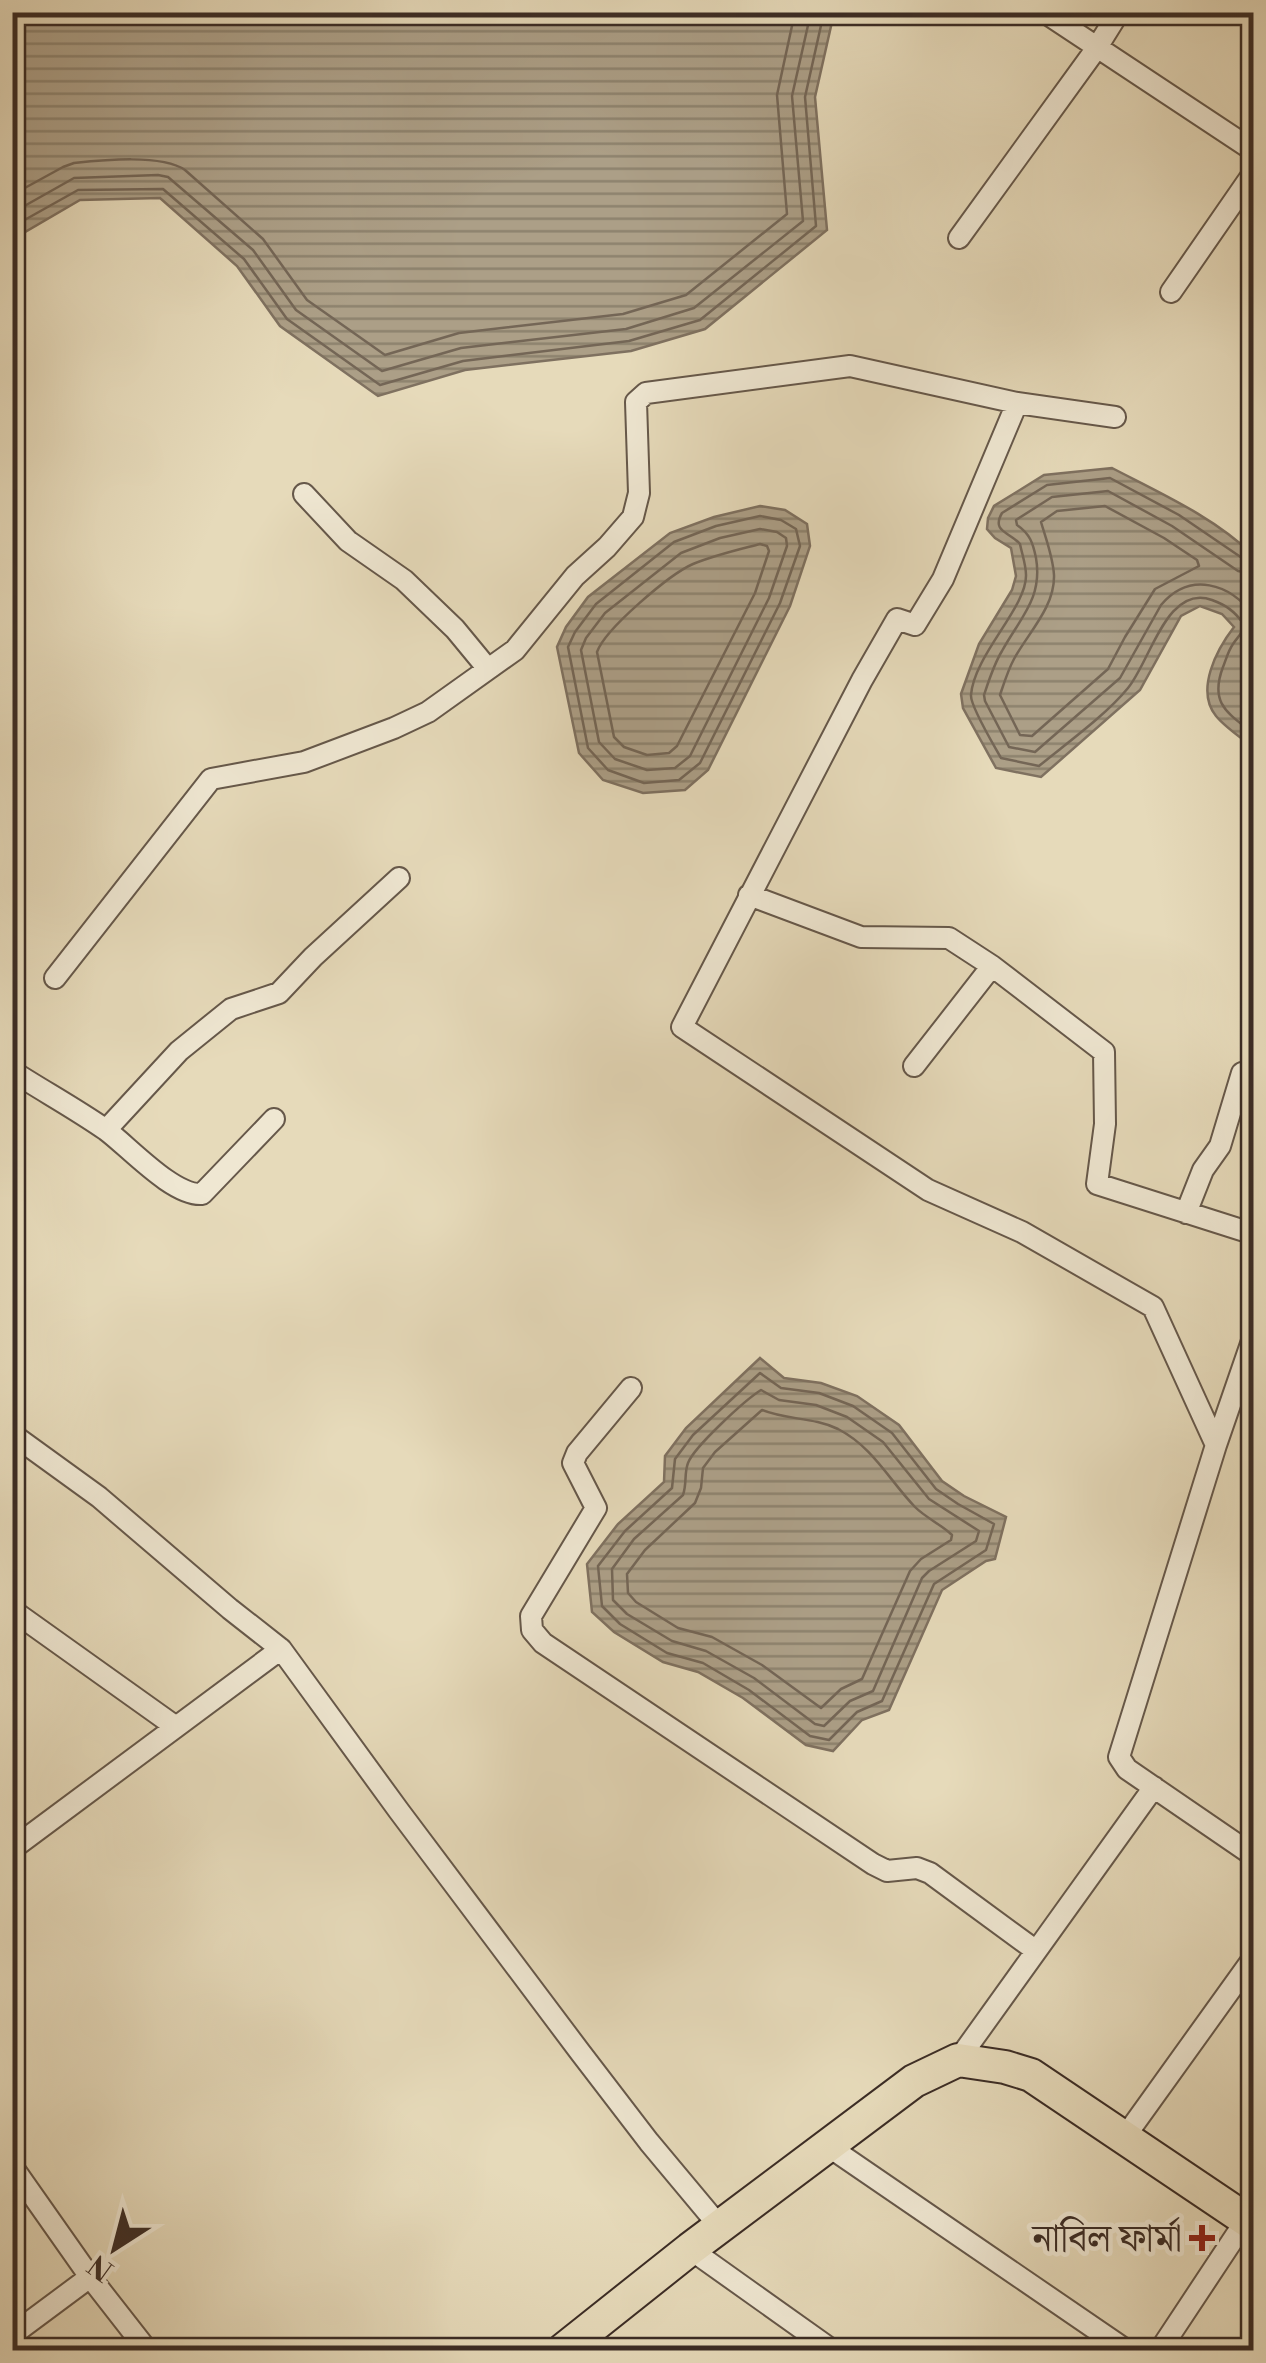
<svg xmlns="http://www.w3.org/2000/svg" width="1266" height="2363" viewBox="0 0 1266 2363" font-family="'Libre Bodoni','Noto Serif Bengali',serif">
  <defs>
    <pattern id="water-rules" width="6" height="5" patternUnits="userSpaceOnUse" patternTransform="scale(2.5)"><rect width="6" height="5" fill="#ac9f87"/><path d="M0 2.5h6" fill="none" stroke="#8d826e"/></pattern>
  </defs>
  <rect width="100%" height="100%" fill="#e6daba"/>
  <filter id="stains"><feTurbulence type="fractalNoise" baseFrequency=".002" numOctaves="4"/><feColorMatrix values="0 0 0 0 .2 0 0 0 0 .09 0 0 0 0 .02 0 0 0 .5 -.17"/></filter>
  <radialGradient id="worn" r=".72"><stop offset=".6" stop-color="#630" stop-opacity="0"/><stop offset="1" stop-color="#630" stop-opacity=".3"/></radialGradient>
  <path fill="url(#water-rules)" stroke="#7f7160" stroke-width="2.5" d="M 13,12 L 834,13 L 815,97 L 827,230 L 705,329 L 631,351 L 465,370 L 378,396 L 280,326 L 237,266 L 160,198 L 80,200 L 13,239 Z
    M 1112,468 C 1160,493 1214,517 1253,555 L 1253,747 C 1241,738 1225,727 1216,716 C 1195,690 1217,649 1234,627 L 1222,614 L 1200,606 L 1181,616 L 1140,690 L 1041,777 L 996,768 L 963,708 L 961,694 L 979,644 L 1012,590 L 1016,576 L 1011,548 L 995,538 L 987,529 L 988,518 L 994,506 L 1044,475 Z
    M 760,506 L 785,510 L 807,524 L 810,546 L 790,606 L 708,770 L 685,790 L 643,793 L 603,780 L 579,753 L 557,647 L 566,627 L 588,597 L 670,533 L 714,517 Z
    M 760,1358 L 784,1378 L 821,1383 L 857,1396 L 899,1425 L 942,1481 L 964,1496 L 1006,1517 L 995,1559 L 986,1561 L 942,1590 L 889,1710 L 862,1720 L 833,1751 L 806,1745 L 743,1698 L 698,1672 L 663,1662 L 614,1632 L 592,1612 L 587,1564 L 618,1524 L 664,1482 L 665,1456 L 686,1428 Z"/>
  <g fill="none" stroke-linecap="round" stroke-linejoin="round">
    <path stroke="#746656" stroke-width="2.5" d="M 12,195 L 63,167 L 74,163 C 103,160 162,154 185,170 L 263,239 L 307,300 L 385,355 L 459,333 L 623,314 L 686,295 L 787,214 L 777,95 L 795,12
      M 12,213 L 74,178 L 158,175 L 168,177 L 253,250 L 296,310 L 382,371 L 461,348 L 626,329 L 694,308 L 803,221 L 792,96 L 811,12
      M 12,227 L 78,190 L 163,189 L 244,259 L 287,319 L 380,385 L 463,361 L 629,341 L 700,320 L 816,226 L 805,97 L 824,12
      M 1105,506 L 1164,538 L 1197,560 L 1199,566 L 1155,589 L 1125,637 L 1108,669 L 1032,736 L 1020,735 L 1000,695 C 1004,683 1008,670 1014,659 C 1028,633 1055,607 1054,575 C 1053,557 1046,539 1041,522 L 1057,511 Z
      M 760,516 L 781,520 L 796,529 L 800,546 L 780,603 L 700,763 L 679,780 L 644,783 L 608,770 L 588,748 L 568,647 L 575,632 L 596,604 L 674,542 L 716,526 Z
      M 760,529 L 777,532 L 786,538 L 787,546 L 769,598 L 690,756 L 675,768 L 647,770 L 615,759 L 599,742 L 581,650 L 586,638 L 605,613 L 681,553 L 720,538 Z
      M 760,544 L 767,546 L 769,551 L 755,593 L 677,746 L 669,753 L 647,755 L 624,747 L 614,737 L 597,652 C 605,629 670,574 693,564 C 715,555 737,550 760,544 Z
      M 1254,562 L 1245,560 L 1179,515 L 1110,478 L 1047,485 L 1002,513 C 991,532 1010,532 1020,544 C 1022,554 1026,565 1026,575 C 1027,607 974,655 971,695 C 970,706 995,747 1001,758 L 1039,766 C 1067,743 1106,715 1128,688 C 1150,662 1167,583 1212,600 C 1226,605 1234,611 1243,623 C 1243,634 1239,635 1233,644 C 1228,651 1226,660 1223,667 C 1209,704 1228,713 1254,734
      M 1254,574 L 1238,571 L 1172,526 L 1108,491 L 1052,497 L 1016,520 L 1017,525 C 1030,534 1033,543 1036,558 C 1043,598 1020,618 1002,651 C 994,664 989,680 984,695 L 985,701 L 1009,747 L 1035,752 L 1120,678 L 1161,605 C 1190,571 1230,583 1254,616
      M 760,1373 L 781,1388 L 819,1393 L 853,1406 L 892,1433 L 936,1489 L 958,1504 L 994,1524 L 986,1550 L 934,1584 L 882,1701 L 857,1712 L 829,1740 L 810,1736 L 749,1690 L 703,1663 L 667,1653 L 620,1624 L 602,1606 L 598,1566 L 625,1531 L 672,1488 L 675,1459 L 693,1435 Z
      M 761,1390 L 779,1400 L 816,1405 L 847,1417 L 883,1442 L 929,1499 L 979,1531 L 976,1541 L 929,1571 L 922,1578 L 873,1691 L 850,1701 L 824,1726 L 815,1724 L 754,1678 L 706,1651 L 672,1641 L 627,1614 L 613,1600 L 612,1569 L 634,1539 L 683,1495 C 687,1484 684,1473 688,1463 C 694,1447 745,1400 761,1390 Z
      M 762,1410 C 786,1420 813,1417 838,1429 C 873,1447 889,1480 915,1507 C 926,1518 942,1525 952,1535 L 951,1540 L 921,1559 L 910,1571 L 862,1679 L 841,1689 L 821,1708 L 762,1665 L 712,1637 L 678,1628 L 636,1602 L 628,1593 L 627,1574 L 645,1550 L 695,1503 L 701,1488 L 703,1468 L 715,1452 Z"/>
    <defs>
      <path id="minor" d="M 1044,12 L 1254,151
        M 959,238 L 1096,49 L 1119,12
        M 1171,292 L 1254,172
        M 1017,403 L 943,579 L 915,625 L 897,619 L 862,680 L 682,1027 L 928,1190 L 1022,1232 L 1153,1307 L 1216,1445
        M 304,494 L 348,541 L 404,580 L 455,629 L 488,669
        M 749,895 L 861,937 L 949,938 L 992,966 L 1104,1052 L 1105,1124 L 1097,1184 L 1254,1234
        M 55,978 L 211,779 L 304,762 L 394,728 L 428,712 L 515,650 L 575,576 L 607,547 L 633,517 L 639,493 L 636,402 L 646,393 L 850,366 L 1017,403 L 1115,417
        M 914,1066 L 992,966
        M 12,1071 C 43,1091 76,1109 106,1130 C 129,1147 173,1196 202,1194 L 274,1119
        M 106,1130 L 179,1051 L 231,1009 L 279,993 L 313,957 L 399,878
        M 1186,1213 L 1203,1170 L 1220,1146 L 1242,1073
        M 1254,1335 L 1216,1445 L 1119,1757 L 1127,1769 L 1254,1856
        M 631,1388 L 577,1453 L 573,1463 L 596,1508 L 531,1616 L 532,1630 L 543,1643 L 873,1864 L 887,1871 L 917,1868 L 930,1873 L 1035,1950
        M 12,1434 L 99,1497 L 230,1609 L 281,1649 L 399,1811 L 580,2052 L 649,2142 L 720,2227
        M 12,1610 L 176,1727
        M 12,1849 L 281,1649
        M 958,2060 L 1154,1787
        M 1124,2138 L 1254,1957
        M 828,2146 L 1126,2350
        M 12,2166 L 90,2277 L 147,2350
        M 690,2249 L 832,2350
        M 12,2335 L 90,2277
        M 1160,2350 L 1246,2220"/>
      <path id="primary" d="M 563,2350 L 690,2249 L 914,2081 L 958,2060 L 1005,2067 L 1031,2075 L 1254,2225"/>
    </defs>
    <use href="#minor" stroke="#66584a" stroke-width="24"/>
    <use href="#primary" stroke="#3b2c25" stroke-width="36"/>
    <use href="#minor" stroke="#efe7d2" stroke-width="20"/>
    <use href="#primary" stroke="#e6daba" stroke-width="32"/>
  </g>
  <path fill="#8f2418" stroke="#efe7d2" stroke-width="4" d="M1197 2223h10v10h10v10h-10v10h-10v-10h-10v-10h10z"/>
  <g text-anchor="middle" stroke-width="9" stroke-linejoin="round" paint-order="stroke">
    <g font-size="38" fill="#3b2c25" stroke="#efe7d2" text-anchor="end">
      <text x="1182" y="2251">নাবিল ফার্মা</text>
    </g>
  </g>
  <rect width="1266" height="2363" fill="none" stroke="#e6daba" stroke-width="50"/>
  <rect x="15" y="15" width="1236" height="2333" fill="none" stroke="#3b2c25" stroke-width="5"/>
  <rect x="25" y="25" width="1216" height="2313" fill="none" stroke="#3b2c25" stroke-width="2.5"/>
  <g transform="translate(115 2248) rotate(216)" stroke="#efe7d2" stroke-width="8" paint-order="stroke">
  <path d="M0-8L18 38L0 25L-18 38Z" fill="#3b2c25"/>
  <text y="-15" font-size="28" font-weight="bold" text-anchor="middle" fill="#3b2c25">N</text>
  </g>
  <rect width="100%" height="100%" filter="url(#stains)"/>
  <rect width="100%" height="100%" fill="url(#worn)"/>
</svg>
